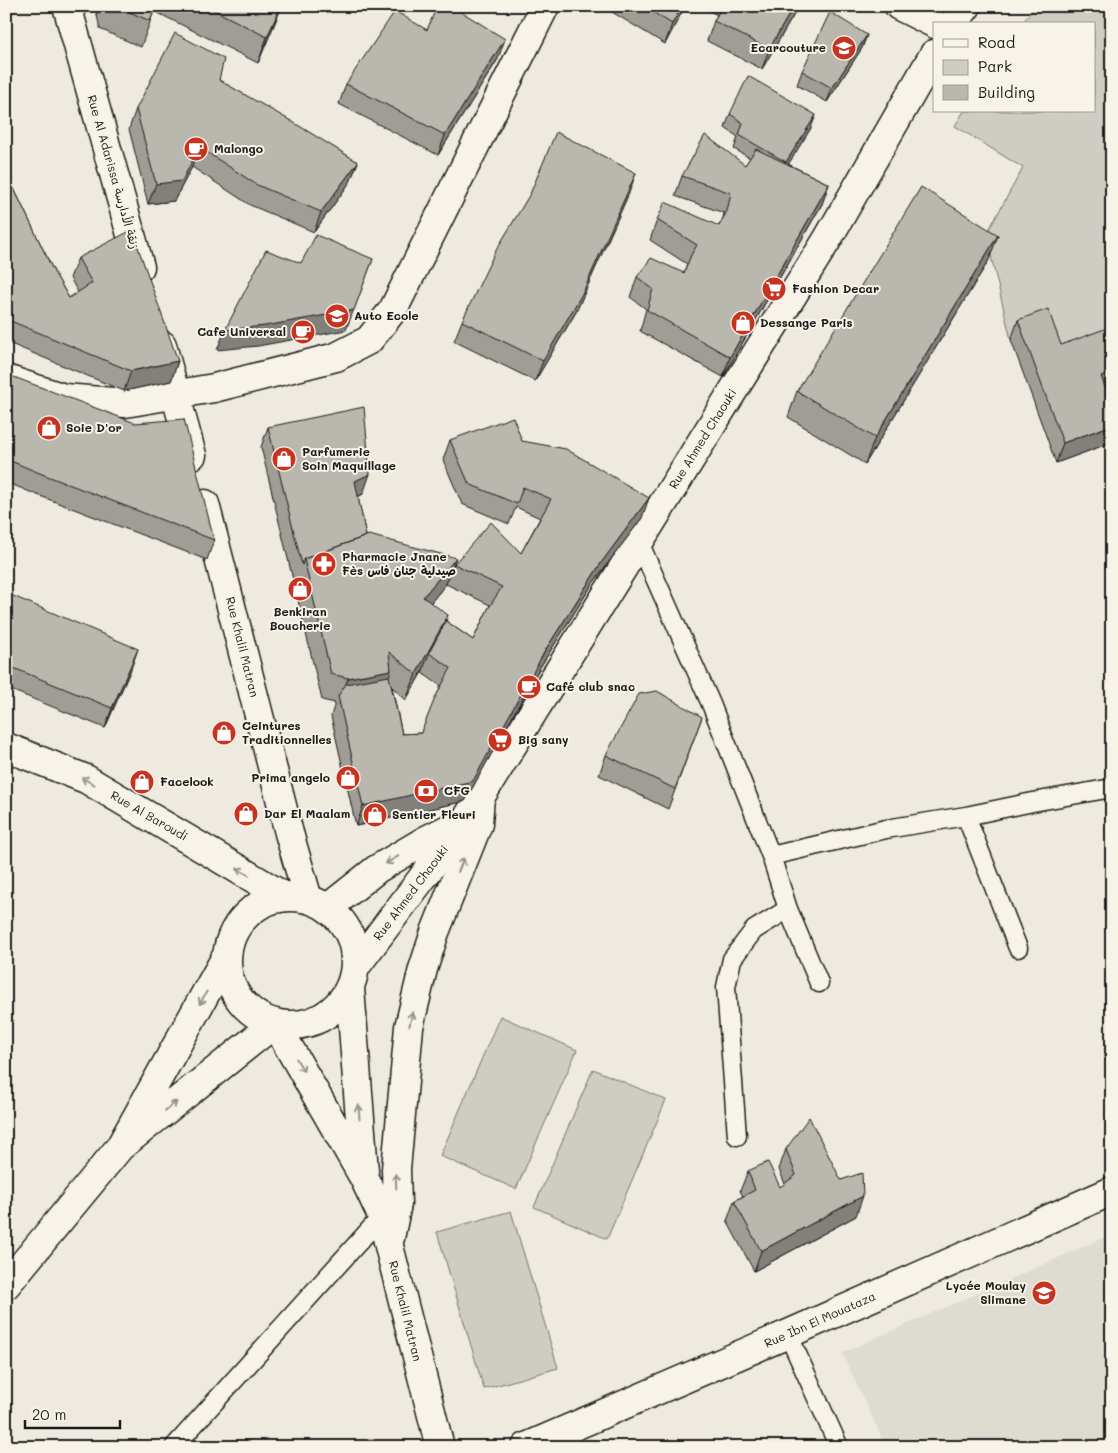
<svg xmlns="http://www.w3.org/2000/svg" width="1118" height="1453" viewBox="0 0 1118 1453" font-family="Mali,'Playpen Sans Arabic',sans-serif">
  <rect width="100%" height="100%" fill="#eeeae0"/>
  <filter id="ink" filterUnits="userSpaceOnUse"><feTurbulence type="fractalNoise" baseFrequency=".02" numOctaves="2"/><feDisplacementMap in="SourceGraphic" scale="10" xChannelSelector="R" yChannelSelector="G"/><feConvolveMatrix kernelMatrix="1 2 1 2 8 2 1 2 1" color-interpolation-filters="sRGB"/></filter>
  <g filter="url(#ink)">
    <path fill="#dedbd1" d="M 1112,1234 L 1112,1447 L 886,1447 L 842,1353 Z"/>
    <path fill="#cfccc3" stroke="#767470" d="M 1035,6 L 1112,6 L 1112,372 L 1054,365 L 1011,340 L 986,235 L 1023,168 L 955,126 L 964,111 L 1094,111 L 1094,24 L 1022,24 Z
      M 500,1016 L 577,1050 L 516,1189 L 440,1156 Z
      M 593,1069 L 666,1100 L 607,1239 L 534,1207 Z
      M 511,1211 L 558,1368 L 484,1389 L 437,1232 Z"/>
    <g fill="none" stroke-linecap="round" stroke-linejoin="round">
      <defs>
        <path id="service" d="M 639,542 L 711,704 L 771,856 L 886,829 L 966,816 L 1018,948
          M 966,816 L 1033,802 L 1112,788
          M 771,856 L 788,909 L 819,983
          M 737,1136 L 726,987 L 732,959 L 754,930 L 788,909
          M 788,1334 L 839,1447
          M 174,1447 L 382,1216"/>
        <path id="minor" d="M 899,6 L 935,24
          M 953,24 L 967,6
          M 6,379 L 64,398 L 125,403 L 214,388 L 336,357 L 369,340 L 393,310 L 545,6
          M 6,747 L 86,779 L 285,897
          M 328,908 L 377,869 L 426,840 L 460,823
          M 356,966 L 466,820 L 827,240 L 934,54
          M 526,1447 L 788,1334 L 1112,1191"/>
        <path id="tertiary" d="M 67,6 L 140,267
          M 162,345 L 192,455
          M 205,504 L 289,833 L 308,899
          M227 961a64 64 0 1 1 128 0a64 64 0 1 1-128 0Z
          M 350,988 L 364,1171
          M 120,1147 L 275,1023 L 364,1178 L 382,1216 L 389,1246 L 440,1447
          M 390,1238 L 397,1204 L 396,1169 L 409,1027 L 423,969 L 435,932 L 478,824 L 480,796
          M 6,1285 L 120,1147 L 227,955"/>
      </defs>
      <use href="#service" stroke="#1c1c1c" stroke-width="21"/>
      <use href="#minor" stroke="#1c1c1c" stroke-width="31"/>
      <use href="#tertiary" stroke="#1c1c1c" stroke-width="31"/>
      <use href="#service" stroke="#f7f3e8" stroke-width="18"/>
      <use href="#minor" stroke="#f7f3e8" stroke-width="28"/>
      <use href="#tertiary" stroke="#f7f3e8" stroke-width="28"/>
    </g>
    <path fill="#a09d96" stroke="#1c1c1c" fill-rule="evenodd" d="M 95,6 L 282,6 L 258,63 L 154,11 L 141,47 L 100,29 Z
      M 602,6 L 685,6 L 665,44 Z
      M 701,6 L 799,6 L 762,69 L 707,41 L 714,21 L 717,15 Z
      M 427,30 L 498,59 L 438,155 L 339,104 L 346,84 Z
      M 867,35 L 862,48 L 827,102 L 797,85 L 802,71 Z
      M 219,80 L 358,162 L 350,182 L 314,232 L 250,205 L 192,167 L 174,201 L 148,204 L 129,129 L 136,109 Z
      M 730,114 L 811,128 L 788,164 L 829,184 L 822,204 L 723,377 L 640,331 L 646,309 L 630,297 L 637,277 L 684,273 L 687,264 L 650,240 L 657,220 L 719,226 L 723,218 L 724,213 L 675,196 L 682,176 L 745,165 L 750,158 L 734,149 L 738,137 L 725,128 Z
      M 6,172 L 54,272 L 69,298 L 78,292 L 70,278 L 78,258 L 178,361 L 171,381 L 124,391 L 6,342 Z
      M 629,193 L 576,312 L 535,381 L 454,341 L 462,321 Z
      M 989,260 L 865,464 L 788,417 L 797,391 Z
      M 1018,320 L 1061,345 L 1106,392 L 1112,407 L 1112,438 L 1110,443 L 1056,463 L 1011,340 Z
      M 6,374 L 214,540 L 207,560 L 35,494 L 6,482 Z
      M 268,427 L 363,494 L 358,497 L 366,536 L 454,564 L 521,553 L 540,518 L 516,507 L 509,524 L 462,504 L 443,460 L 450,440 L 522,441 L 642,518 L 593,583 L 539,669 L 465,801 L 356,826 L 331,716 L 335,703 L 322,700 L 261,447 ZM 446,584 L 490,605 L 473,640 L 446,621 L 431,602 ZM 423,670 L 422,673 L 441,686 L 421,733 L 402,734 L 392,687 L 406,700 Z
      M 6,593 L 131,669 L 105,728 L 6,688 Z
      M 702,717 L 668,809 L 599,775 L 606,755 Z
      M 786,1149 L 856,1216 L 754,1271 L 727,1221 L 734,1201 L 743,1196 L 740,1191 L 748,1171 L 780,1187 L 785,1184 L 779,1169 Z"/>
    <path fill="#82807a" stroke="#1c1c1c" d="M 281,6 L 282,6 L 258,63 L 267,37 Z
      M 682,6 L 685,6 L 665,44 L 672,24 Z
      M 794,6 L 799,6 L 762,69 L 769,49 Z
      M 867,35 L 862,48 L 827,102 L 832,88 Z
      M 505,39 L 498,59 L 438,155 L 445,135 Z
      M 816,115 L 811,128 L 781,176 L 786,162 Z
      M 199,147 L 192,167 L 174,201 L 148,204 L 156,184 Z
      M 358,162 L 350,182 L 314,232 L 321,212 Z
      M 636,173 L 629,193 L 576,312 L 535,381 L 543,361 Z
      M 829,184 L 822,204 L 723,377 L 730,357 Z
      M 998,235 L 989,260 L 865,464 L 875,438 Z
      M 373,259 L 346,330 L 258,346 L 217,350 L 225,330 Z
      M 178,361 L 171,381 L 124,391 L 131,371 Z
      M 1112,372 L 1112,390 L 1093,396 L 1101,376 Z
      M 1112,425 L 1112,438 L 1110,443 L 1056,463 L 1063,443 Z
      M 370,474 L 363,494 L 347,502 L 355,481 Z
      M 649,498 L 642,518 L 593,583 L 539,669 L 465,801 L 356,826 L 363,806 L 546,649 L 601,563 Z
      M 456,558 L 446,584 L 414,623 L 423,597 Z
      M 448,615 L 439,641 L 429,653 L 423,670 L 406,700 L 416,674 Z
      M 138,649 L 131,669 L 105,728 L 112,708 Z
      M 391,670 L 382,696 L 339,704 L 348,678 Z
      M 863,1196 L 856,1216 L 754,1271 L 761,1251 Z"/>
    <path fill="#bab7af" stroke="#1c1c1c" d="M 116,6 L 156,6 L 150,21 Z
      M 206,6 L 281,6 L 267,37 Z
      M 437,6 L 452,6 L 505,39 L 445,135 L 346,84 L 395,11 L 427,30 Z
      M 643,6 L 682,6 L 672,24 Z
      M 722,6 L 794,6 L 769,49 L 714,21 Z
      M 830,12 L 867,35 L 832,88 L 802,71 Z
      M 175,33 L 224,59 L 219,80 L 291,121 L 358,162 L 321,212 L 257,185 L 199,147 L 182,181 L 156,184 L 136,109 Z
      M 748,76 L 816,115 L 786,162 L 739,135 L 743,123 L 730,114 Z
      M 556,132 L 636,173 L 583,292 L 543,361 L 462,321 L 495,252 L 530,194 Z
      M 705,135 L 745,165 L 756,149 L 829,184 L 730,357 L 647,310 L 653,289 L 637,277 L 651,258 L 684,273 L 691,255 L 697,245 L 657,220 L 665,202 L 719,226 L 727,211 L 731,193 L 682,176 Z
      M 6,172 L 54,272 L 69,298 L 92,283 L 78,258 L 132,230 L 178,361 L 131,371 L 6,319 Z
      M 921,187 L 998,235 L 875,438 L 797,391 Z
      M 316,235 L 373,259 L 354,310 L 265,326 L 225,330 L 266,250 L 301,263 Z
      M 1048,309 L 1061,345 L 1110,327 L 1112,332 L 1112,372 L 1101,376 L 1112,407 L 1112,425 L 1063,443 L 1018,320 Z
      M 6,374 L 135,423 L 184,419 L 214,540 L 42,474 L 6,459 Z
      M 364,407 L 370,474 L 355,481 L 366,536 L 304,559 L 302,565 L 268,427 Z
      M 513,417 L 522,441 L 566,449 L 649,498 L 601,563 L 546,649 L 473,781 L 363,806 L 338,696 L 346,684 L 389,676 L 402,734 L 421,733 L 435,698 L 451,668 L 429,653 L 446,621 L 473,640 L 488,609 L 502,587 L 454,564 L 491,522 L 521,553 L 551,499 L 523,487 L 517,504 L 469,484 L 450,440 Z
      M 369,535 L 456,558 L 423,597 L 448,615 L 416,674 L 389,652 L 391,670 L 348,678 L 331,674 L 304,559 Z
      M 6,593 L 138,649 L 112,708 L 6,665 Z
      M 657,691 L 702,717 L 675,789 L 606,755 L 639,694 Z
      M 809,1117 L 841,1180 L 862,1173 L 863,1196 L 761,1251 L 734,1201 L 755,1190 L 748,1171 L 768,1162 L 780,1187 L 796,1175 L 786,1149 Z"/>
    <defs><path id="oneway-shaft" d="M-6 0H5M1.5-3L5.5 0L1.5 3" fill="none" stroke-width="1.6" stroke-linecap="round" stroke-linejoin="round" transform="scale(1.25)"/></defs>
    <g stroke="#94928c">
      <use href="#oneway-shaft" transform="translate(88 781) rotate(-152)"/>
      <use href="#oneway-shaft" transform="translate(392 860) rotate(149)"/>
      <use href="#oneway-shaft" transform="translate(461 865) rotate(-68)"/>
      <use href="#oneway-shaft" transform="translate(243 872) rotate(-150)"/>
      <use href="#oneway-shaft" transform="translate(203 998) rotate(119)"/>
      <use href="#oneway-shaft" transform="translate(411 1019) rotate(-77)"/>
      <use href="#oneway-shaft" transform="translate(300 1065) rotate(60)"/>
      <use href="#oneway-shaft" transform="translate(171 1106) rotate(-38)"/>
      <use href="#oneway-shaft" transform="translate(359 1112) rotate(-94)"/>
      <use href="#oneway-shaft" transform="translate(396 1181) rotate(-92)"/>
    </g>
  </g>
  <defs>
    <symbol id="school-disc" viewBox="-11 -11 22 22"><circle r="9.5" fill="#c8321e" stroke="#f7f3e8"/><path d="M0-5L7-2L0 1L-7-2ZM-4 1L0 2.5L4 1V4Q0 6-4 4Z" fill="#fff"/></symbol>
    <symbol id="cafe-disc" viewBox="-11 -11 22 22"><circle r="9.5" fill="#c8321e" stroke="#f7f3e8"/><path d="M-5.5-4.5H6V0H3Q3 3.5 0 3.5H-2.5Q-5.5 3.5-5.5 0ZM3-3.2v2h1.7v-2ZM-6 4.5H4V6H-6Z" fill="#fff"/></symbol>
    <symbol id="supermarket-disc" viewBox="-11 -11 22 22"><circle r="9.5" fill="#c8321e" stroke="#f7f3e8"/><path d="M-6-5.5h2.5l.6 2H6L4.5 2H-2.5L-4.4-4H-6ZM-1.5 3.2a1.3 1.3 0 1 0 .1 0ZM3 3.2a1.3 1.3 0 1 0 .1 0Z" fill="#fff"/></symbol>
    <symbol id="shop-disc" viewBox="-11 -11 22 22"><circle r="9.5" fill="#c8321e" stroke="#f7f3e8"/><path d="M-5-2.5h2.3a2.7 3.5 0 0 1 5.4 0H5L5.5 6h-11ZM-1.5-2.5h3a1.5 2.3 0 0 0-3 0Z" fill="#fff"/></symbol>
    <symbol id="pharmacy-disc" viewBox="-11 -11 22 22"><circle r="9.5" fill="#c8321e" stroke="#f7f3e8"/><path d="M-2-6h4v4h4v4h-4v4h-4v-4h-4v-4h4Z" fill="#fff"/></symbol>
    <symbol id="bank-disc" viewBox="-11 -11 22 22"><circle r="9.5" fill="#c8321e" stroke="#f7f3e8"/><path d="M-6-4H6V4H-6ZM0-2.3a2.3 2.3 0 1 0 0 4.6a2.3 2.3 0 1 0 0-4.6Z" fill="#fff"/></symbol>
  </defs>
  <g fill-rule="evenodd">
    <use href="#school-disc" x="830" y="34" width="28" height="28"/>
    <use href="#cafe-disc" x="182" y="135" width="28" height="28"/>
    <use href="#supermarket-disc" x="760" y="275" width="28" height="28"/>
    <use href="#school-disc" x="323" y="302" width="28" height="28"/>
    <use href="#shop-disc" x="729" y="309" width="28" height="28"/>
    <use href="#cafe-disc" x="289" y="318" width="28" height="28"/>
    <use href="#shop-disc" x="35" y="414" width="28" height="28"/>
    <use href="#shop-disc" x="270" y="445" width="28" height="28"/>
    <use href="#pharmacy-disc" x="310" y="550" width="28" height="28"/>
    <use href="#shop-disc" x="286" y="575" width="28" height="28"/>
    <use href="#cafe-disc" x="515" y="673" width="28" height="28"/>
    <use href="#shop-disc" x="210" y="719" width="28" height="28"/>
    <use href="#supermarket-disc" x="486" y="726" width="28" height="28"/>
    <use href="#shop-disc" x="334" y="764" width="28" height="28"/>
    <use href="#shop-disc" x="128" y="768" width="28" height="28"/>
    <use href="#bank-disc" x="412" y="777" width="28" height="28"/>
    <use href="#shop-disc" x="232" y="800" width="28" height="28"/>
    <use href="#shop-disc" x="361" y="801" width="28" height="28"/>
    <use href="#school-disc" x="1030" y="1279" width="28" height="28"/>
  </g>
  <g text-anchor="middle" stroke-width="4" stroke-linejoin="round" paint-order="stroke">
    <g font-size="12" font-weight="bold" fill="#1c1c1c" stroke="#f7f3e8" text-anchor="start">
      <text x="826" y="52" text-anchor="end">Ecarcouture</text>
      <text x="214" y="153">Malongo</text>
      <text x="792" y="293">Fashion Decar</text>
      <text x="354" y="320">Auto Ecole</text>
      <text x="760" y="327">Dessange Paris</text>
      <text x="286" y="336" text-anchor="end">Cafe Universal</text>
      <text x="66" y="432">Soie D'or</text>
      <text x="302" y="456">Parfumerie<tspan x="302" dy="14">Soin Maquillage</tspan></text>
      <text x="342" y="561">Pharmacie Jnane<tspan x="342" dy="14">Fès صيدلية جنان فاس</tspan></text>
      <text x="300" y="616" text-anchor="middle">Benkiran<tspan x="300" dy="14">Boucherie</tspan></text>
      <text x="546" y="691">Café club snac</text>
      <text x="242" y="730">Ceintures<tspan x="242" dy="14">Traditionnelles</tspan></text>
      <text x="518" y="744">Big sany</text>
      <text x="330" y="782" text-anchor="end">Prima angelo</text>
      <text x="160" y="786">Facelook</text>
      <text x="444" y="795">CFG</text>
      <text x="264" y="818">Dar El Maalam</text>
      <text x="392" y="819">Sentier Fleuri</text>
      <text x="1026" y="1290" text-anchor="end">Lycée Moulay<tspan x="1026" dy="14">Slimane</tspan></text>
    </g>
    <g font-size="12" fill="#1c1c1c" stroke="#f7f3e8">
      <text transform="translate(113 172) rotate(74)" y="4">Rue Al Adarissa زنقة الأدارسة</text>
      <text transform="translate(703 439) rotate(-58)" y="4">Rue Ahmed Chaouki</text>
      <text transform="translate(242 647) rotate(76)" y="4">Rue Khalil Matran</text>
      <text transform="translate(149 816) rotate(30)" y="4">Rue Al Baroudi</text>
      <text transform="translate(411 893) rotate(-53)" y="4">Rue Ahmed Chaouki</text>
      <text transform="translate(405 1311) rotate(76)" y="4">Rue Khalil Matran</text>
      <text transform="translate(820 1320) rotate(-24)" y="4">Rue Ibn El Mouataza</text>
    </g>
  </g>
  <rect width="1118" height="1453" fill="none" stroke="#f7f3e8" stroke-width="25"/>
  <rect x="12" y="12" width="1093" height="1428" fill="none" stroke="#1c1c1c" stroke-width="2" filter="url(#ink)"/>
  <rect x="933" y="22" width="162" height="90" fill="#f7f3e8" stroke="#9f9d96"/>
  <rect x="943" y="39" width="25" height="8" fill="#f7f3e8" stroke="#9f9d96"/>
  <text x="978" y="48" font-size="15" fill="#1c1c1c">Road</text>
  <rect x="943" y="60" width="25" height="15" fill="#cfccc3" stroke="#9f9d96"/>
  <text x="978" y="72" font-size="15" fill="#1c1c1c">Park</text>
  <rect x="943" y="85" width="25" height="15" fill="#bab7af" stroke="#9f9d96"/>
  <text x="978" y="98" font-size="15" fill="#1c1c1c">Building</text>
  <path d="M25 1420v8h95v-8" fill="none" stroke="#1c1c1c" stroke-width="2.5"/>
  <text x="32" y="1420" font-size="15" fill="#1c1c1c" stroke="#f7f3e8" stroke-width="4" paint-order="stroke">20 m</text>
</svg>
